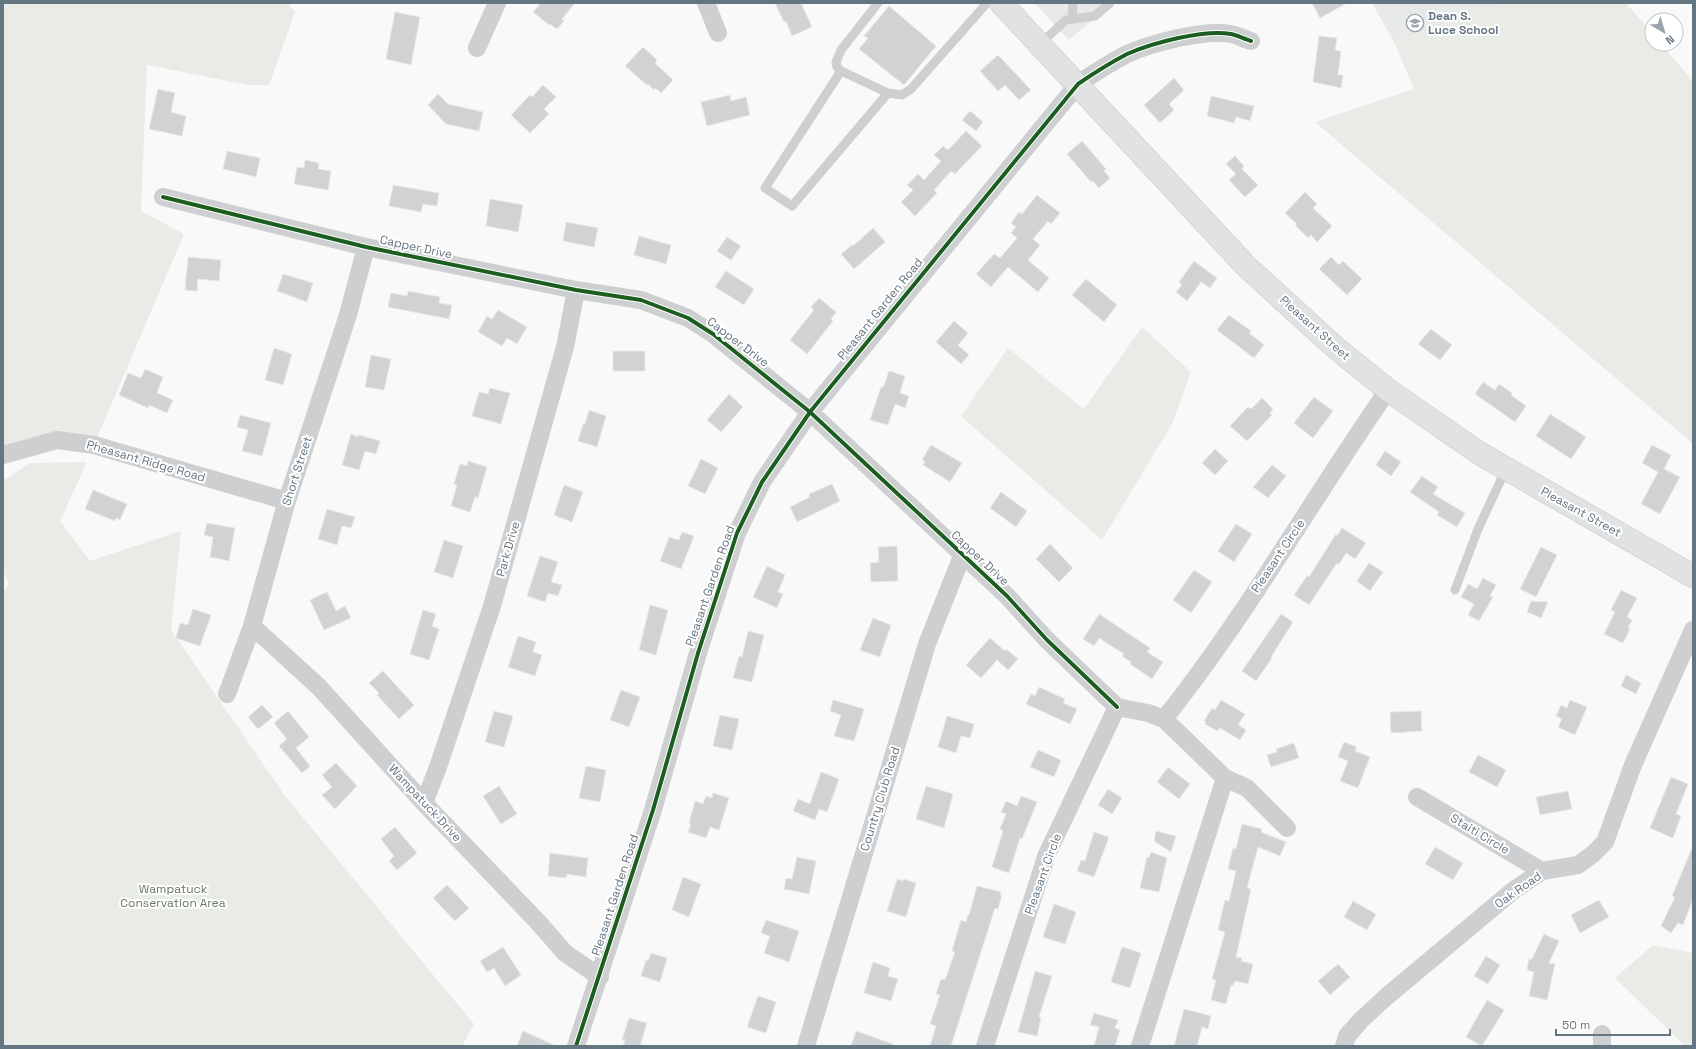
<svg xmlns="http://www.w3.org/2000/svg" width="1696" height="1049" viewBox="0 0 1696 1049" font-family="'Space Grotesk',sans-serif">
  <rect width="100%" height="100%" fill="#f9f9f9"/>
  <path fill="#e8e9e9" d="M 1034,3 L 1113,3 L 1069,40 Z
    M 1372,3 L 1501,3 L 1394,42 Z"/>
  <path fill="#e8ebe6" d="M 3,3 L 288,3 L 295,12 L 269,85 L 248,85 L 147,65 L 141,211 L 184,234 L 94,445 L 3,455 Z
    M 1501,3 L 1626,3 L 1652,33 L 1652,44 L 1661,44 L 1693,81 L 1693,444 L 1315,122 L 1414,89 L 1394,42 Z
    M 1142,327 L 1191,372 L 1172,424 L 1102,540 L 961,416 L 1008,348 L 1084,409 Z
    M 87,462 L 60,521 L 90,561 L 181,531 L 171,630 L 285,796 L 474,1024 L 462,1046 L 3,1046 L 3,592 L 9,584 L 3,570 L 3,481 L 30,463 Z
    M 1653,945 L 1693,953 L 1693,1046 L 1685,1046 L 1615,978 Z"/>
  <path fill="#d0d2d3" stroke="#e8e8e8" d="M 541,3 L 575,3 L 562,19 L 564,21 L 557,29 L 550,24 L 549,25 L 533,12 Z
    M 775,3 L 801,3 L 812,27 L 792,36 L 786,21 L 784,22 Z
    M 1312,3 L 1347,3 L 1320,18 Z
    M 889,6 L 936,46 L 904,85 L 859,49 L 868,38 L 864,36 Z
    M 395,12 L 420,17 L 411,65 L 386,59 Z
    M 1319,36 L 1337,38 L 1335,50 L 1341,51 L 1338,75 L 1343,75 L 1341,88 L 1313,82 Z
    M 643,47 L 657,60 L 655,63 L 673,80 L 661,93 L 655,88 L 654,90 L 648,84 L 647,85 L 625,66 Z
    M 998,55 L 1031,90 L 1019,100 L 1005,85 L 998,91 L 980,71 Z
    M 1174,78 L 1184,90 L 1169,104 L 1174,110 L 1160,123 L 1144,105 Z
    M 543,85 L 556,97 L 544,109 L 549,114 L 530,133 L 511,115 L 530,95 L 532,97 Z
    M 158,89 L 175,93 L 171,112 L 186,116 L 182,136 L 149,129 Z
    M 438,94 L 448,104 L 483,112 L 479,131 L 446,124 L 428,105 Z
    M 730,95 L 731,101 L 746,97 L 750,115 L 707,126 L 701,102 Z
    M 1211,96 L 1254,106 L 1250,121 L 1236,117 L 1234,123 L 1207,116 Z
    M 970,111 L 983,122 L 976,131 L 962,120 Z
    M 966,131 L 982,146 L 955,174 L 951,171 L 934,190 L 937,193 L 915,216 L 901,202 L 913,190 L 907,185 L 918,174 L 924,180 L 941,161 L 934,155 L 943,146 L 948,150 Z
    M 1082,141 L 1106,169 L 1104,171 L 1110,178 L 1099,188 L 1093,181 L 1091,182 L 1067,154 Z
    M 227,151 L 260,158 L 256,177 L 223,169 Z
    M 1235,156 L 1244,166 L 1242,169 L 1258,185 L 1245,197 L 1229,180 L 1236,174 L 1226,164 Z
    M 305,160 L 319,163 L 318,169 L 331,171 L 328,190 L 294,184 L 297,167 L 304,168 Z
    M 393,185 L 439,193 L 437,206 L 423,204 L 421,212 L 389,206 Z
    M 1305,192 L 1317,204 L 1313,208 L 1332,226 L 1317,242 L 1311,235 L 1308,238 L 1295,225 L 1297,224 L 1285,213 Z
    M 1037,195 L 1060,213 L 1051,224 L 1048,221 L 1033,239 L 1040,245 L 1028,260 L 1049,278 L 1038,292 L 1008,267 L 991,287 L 976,274 L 994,254 L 1000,258 L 1017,238 L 1011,233 L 1016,227 L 1011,223 L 1019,212 L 1022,214 Z
    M 490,199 L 523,205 L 518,232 L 486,226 Z
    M 566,222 L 598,228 L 594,247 L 563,241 Z
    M 873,228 L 885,242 L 854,269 L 841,254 L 852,245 L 853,246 Z
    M 639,236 L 671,245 L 666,264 L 634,255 Z
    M 727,237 L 741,246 L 731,260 L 717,251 Z
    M 188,257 L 221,260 L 219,281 L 198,279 L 197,291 L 185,290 Z
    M 1331,257 L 1339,265 L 1343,261 L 1362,279 L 1347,295 L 1319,269 Z
    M 1194,261 L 1217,278 L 1210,288 L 1201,282 L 1187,301 L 1176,292 L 1182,285 L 1179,282 Z
    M 726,271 L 754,289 L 744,305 L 715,287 Z
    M 283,274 L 313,283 L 307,302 L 277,291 Z
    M 1086,279 L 1117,305 L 1104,322 L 1072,295 Z
    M 408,291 L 440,297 L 439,303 L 452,305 L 449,319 L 388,307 L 391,293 L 407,296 Z
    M 819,298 L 836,312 L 831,319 L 833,321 L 807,354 L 790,340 L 814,310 L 811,307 Z
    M 498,310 L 527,327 L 517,344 L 507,338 L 502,346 L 478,332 L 487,316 L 492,319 Z
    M 1229,315 L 1251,331 L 1249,333 L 1264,345 L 1254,358 L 1217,330 Z
    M 954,321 L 968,333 L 958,345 L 969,355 L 961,364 L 936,342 Z
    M 1431,329 L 1452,345 L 1440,360 L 1418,344 Z
    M 274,348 L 292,354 L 283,385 L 265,380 Z
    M 613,351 L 645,351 L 645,371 L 613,371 Z
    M 371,355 L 391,359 L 384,390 L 365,387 Z
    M 145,369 L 163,377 L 157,393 L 173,400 L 167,413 L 149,405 L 148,408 L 119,395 L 128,373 L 141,378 Z
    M 889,371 L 905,376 L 900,393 L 909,396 L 905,408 L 895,404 L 888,425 L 870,420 L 881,387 L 883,388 Z
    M 1483,382 L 1495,390 L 1499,384 L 1512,393 L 1511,395 L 1526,406 L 1515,422 L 1475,394 Z
    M 490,388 L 510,393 L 501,424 L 472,416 L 479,392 L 488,394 Z
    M 729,394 L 743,407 L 721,432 L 707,420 Z
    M 1314,397 L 1333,411 L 1313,438 L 1294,423 Z
    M 1262,398 L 1273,409 L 1270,413 L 1272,415 L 1247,441 L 1230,426 L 1248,407 L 1251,409 Z
    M 589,410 L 606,416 L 597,447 L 578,441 L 583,424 L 585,424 Z
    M 1550,414 L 1586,437 L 1571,459 L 1536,436 Z
    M 240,415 L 271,423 L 262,456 L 242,451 L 248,430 L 237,427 Z
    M 351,434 L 358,437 L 359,435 L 380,441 L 376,454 L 365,451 L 359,470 L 342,465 Z
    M 931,445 L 962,463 L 950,482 L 923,465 L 925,462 L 922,460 Z
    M 1652,445 L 1671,455 L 1664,469 L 1680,477 L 1660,514 L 1641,504 L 1658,472 L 1642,463 Z
    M 1215,449 L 1228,461 L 1215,475 L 1202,463 Z
    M 1385,451 L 1401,462 L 1391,476 L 1376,465 Z
    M 701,459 L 718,468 L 705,494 L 688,486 Z
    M 468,461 L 487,467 L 478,498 L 475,497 L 470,512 L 451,506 L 457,485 L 454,484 L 460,464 L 467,466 Z
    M 1272,465 L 1286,476 L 1268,498 L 1253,487 Z
    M 1422,476 L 1438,487 L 1433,494 L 1465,513 L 1457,527 L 1437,515 L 1439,512 L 1410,492 Z
    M 832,484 L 840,501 L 797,522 L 790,507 L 810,497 L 809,494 Z
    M 564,485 L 583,492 L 572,522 L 554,515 Z
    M 93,490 L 127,504 L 120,520 L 116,518 L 115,521 L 85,509 Z
    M 1001,492 L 1027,511 L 1016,527 L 990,508 Z
    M 327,509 L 355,517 L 351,528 L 342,526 L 337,545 L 318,539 Z
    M 207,523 L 235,528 L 229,561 L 210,557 L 213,537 L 204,535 Z
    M 1236,524 L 1252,534 L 1234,562 L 1218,551 Z
    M 1342,528 L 1366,543 L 1355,559 L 1346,553 L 1339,564 L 1337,563 L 1309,605 L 1294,595 L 1307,576 L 1309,577 L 1336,534 L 1337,536 Z
    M 682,532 L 694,536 L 681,569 L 660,561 L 669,537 L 679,540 Z
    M 444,540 L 463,546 L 453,578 L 434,572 Z
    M 1050,544 L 1073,568 L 1059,582 L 1036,559 Z
    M 897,546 L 898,581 L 871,582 L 870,563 L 879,562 L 878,547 Z
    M 1541,547 L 1557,555 L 1536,597 L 1520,589 Z
    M 540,556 L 558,562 L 551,582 L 562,585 L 558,596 L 548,593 L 545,602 L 527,596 Z
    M 1369,563 L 1383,572 L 1370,591 L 1357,581 Z
    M 767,566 L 785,575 L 778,592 L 783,594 L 777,608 L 753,597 Z
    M 1194,570 L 1212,582 L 1191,613 L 1173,600 Z
    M 1483,578 L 1496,585 L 1490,596 L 1493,597 L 1479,621 L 1468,615 L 1474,604 L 1461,597 L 1468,584 L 1477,589 Z
    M 1621,590 L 1637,598 L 1627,617 L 1632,620 L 1628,628 L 1630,629 L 1623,643 L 1604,634 L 1615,612 L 1611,610 Z
    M 327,592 L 336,611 L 345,606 L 351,618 L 324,630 L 310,600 Z
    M 1531,601 L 1548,602 L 1541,618 L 1527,612 Z
    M 650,605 L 668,610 L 656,655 L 639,650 Z
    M 193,609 L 211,615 L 200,646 L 176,638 L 180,623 L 188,625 Z
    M 423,610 L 436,614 L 432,626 L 439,629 L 429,660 L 410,654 Z
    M 1099,614 L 1150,648 L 1147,652 L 1163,662 L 1152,679 L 1130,664 L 1131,662 L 1122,656 L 1124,654 L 1099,638 L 1094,646 L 1083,639 Z
    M 1281,614 L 1293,622 L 1271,657 L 1272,658 L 1256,681 L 1242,671 Z
    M 873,618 L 891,625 L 880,657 L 860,650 Z
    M 748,631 L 764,635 L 752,682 L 733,678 L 739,656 L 742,657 Z
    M 518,636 L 536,642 L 533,652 L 542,655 L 535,676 L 508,667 Z
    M 990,638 L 1005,651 L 1006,649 L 1018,659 L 1008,670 L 997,660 L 981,678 L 966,665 Z
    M 383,671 L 414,705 L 399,719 L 377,695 L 379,693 L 369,683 Z
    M 1626,675 L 1641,683 L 1636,694 L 1621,686 Z
    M 1039,687 L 1065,699 L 1063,703 L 1077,709 L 1070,724 L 1026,704 L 1031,694 L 1035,696 Z
    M 621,690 L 640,697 L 629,727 L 610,720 Z
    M 833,700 L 864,709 L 854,741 L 834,736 L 841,715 L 830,711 Z
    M 1221,700 L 1245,714 L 1238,725 L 1246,730 L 1240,740 L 1220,728 L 1217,731 L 1205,724 L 1206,722 L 1204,721 L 1212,708 L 1215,710 Z
    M 1570,700 L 1587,707 L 1575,735 L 1558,727 L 1562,719 L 1556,716 L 1561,705 L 1567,708 Z
    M 262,705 L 273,717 L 258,729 L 248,717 Z
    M 288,711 L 309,737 L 296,748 L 310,766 L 302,773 L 279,746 L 287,739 L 274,723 Z
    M 494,711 L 513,716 L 504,747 L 485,742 Z
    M 1421,711 L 1422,731 L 1391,733 L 1390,712 Z
    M 720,715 L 739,719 L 732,750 L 713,746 Z
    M 947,716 L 974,724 L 970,738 L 961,736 L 956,753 L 938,747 Z
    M 1344,742 L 1357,747 L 1355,751 L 1370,757 L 1358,788 L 1340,781 L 1348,761 L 1338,757 Z
    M 1294,743 L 1299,758 L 1271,767 L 1267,755 L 1277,752 L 1276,749 Z
    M 1038,750 L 1061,760 L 1054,777 L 1030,767 Z
    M 1478,755 L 1506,770 L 1497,787 L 1469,772 Z
    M 336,763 L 357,786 L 335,809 L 322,795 L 332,787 L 322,775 Z
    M 586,766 L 606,770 L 600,802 L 579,798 Z
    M 1168,767 L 1190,784 L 1179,799 L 1157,782 Z
    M 821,772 L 839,779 L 827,812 L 819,809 L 815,820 L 793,811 L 798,799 L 810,804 Z
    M 1671,777 L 1688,784 L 1676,814 L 1681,816 L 1673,838 L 1650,828 Z
    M 499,786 L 517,814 L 501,824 L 483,796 Z
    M 926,786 L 953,794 L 944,828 L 916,819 Z
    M 1108,789 L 1122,798 L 1112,814 L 1098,805 Z
    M 1568,791 L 1572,809 L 1540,815 L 1536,797 Z
    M 713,793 L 729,798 L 719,830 L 710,827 L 706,838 L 688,832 L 691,824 L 689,823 L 695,801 L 703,804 L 706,796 L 712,798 Z
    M 1021,796 L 1037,802 L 1022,839 L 1020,838 L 1009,873 L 992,867 L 1003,831 L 1000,829 L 1006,814 L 1001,812 L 1006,801 L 1017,806 Z
    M 1242,824 L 1262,829 L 1261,832 L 1286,842 L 1280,856 L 1258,847 L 1247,888 L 1251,889 L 1236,957 L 1242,958 L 1241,961 L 1253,964 L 1248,984 L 1235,981 L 1233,986 L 1231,985 L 1226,1004 L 1211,1000 L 1216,980 L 1212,979 L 1225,932 L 1218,930 L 1225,900 L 1229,901 L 1236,871 L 1228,869 L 1233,848 L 1236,849 Z
    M 395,827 L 417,853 L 397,870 L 389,861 L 394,856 L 381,839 Z
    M 1156,831 L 1176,836 L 1171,852 L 1154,841 Z
    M 1094,832 L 1109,837 L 1094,877 L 1077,871 L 1081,860 L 1085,861 Z
    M 1693,846 L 1693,899 L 1683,925 L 1678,923 L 1671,933 L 1661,926 L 1675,897 L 1672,896 Z
    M 1435,847 L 1463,863 L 1453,880 L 1425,864 Z
    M 1151,852 L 1167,858 L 1159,892 L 1140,888 L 1147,857 L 1149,858 Z
    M 550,853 L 588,858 L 586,877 L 567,874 L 566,878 L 548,876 Z
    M 797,857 L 816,861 L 809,894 L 784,889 L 786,878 L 792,879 Z
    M 683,877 L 701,884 L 689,917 L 672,910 Z
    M 897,879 L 903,881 L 904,879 L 916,883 L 906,917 L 887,911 Z
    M 447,885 L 469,908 L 455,921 L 433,898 Z
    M 977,886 L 1001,892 L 1000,895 L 1002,895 L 998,909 L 995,908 L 951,1046 L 930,1046 L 936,1026 L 930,1024 L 940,995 L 936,994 L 941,979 L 945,980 L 955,952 L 952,951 L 961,920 L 966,922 L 968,915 L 969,915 Z
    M 1599,900 L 1609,917 L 1580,933 L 1571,915 Z
    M 1353,901 L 1376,914 L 1367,930 L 1344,917 Z
    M 1054,904 L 1076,912 L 1065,944 L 1043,937 Z
    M 766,920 L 799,931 L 789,962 L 764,953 L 770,936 L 761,933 Z
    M 1544,934 L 1559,941 L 1549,963 L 1555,964 L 1547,1000 L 1529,996 L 1534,972 L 1527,970 L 1529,959 L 1532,959 Z
    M 503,947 L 521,975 L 505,986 L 494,968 L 487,972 L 480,961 Z
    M 1122,947 L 1141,953 L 1130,988 L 1111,982 Z
    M 651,953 L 667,958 L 660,982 L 641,976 L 646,960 L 648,961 Z
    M 1486,956 L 1500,965 L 1488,984 L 1474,976 Z
    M 873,962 L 890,968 L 888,976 L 898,979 L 891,1001 L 864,993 Z
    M 1338,964 L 1350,977 L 1330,995 L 1318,981 Z
    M 1035,971 L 1052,976 L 1039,1017 L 1041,1018 L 1037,1036 L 1018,1032 Z
    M 758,996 L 776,1002 L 766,1033 L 747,1027 Z
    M 1487,1000 L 1504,1010 L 1482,1046 L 1466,1037 Z
    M 1184,1009 L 1211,1016 L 1208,1029 L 1202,1027 L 1197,1046 L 1174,1046 Z
    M 1094,1013 L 1118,1020 L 1115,1028 L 1120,1030 L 1115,1046 L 1094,1046 L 1099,1027 L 1090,1025 Z
    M 629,1018 L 647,1023 L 640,1046 L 623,1046 L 625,1040 L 622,1040 Z
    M 523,1031 L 556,1046 L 517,1046 Z
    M 856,1031 L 893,1044 L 892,1046 L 851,1046 Z"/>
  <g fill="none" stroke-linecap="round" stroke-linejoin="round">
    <defs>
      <path id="secondary" d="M 1001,3 L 1246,266 L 1337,349 L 1388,390 L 1479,453 L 1693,576"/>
    </defs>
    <use href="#secondary" stroke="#d5d6d7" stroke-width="24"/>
    <path stroke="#cecfd0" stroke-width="9" d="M 878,3 L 841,50 L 836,62 L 837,67 L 841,71 L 888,93 L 902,95 L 911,89 L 987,3
      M 1072,19 L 1073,3
      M 1039,45 L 1066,20 L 1095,16 L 1110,3
      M 841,71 L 765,188 L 792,206 L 888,93
      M 1455,590 L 1478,529 L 1506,469"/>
    <path stroke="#cecfd0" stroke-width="18" d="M 706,3 L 718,33
      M 477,48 L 497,3
      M 163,197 L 366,247 L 576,290 L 641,300 L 688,318 L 713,334 L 810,412 L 1007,596 L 1047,640 L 1117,707
      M 3,455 L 57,440 L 94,445 L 280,499 L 286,504
      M 252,626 L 319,687 L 424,803 L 538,922 L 565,953 L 600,977
      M 227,694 L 252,626 L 286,504 L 348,315 L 366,247
      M 1164,719 C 1247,615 1312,499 1388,390
      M 1225,778 L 1247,788 L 1287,828
      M 1417,797 L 1542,871
      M 424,803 L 438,767 L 492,606 L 565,347 L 576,290
      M 1602,1034 L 1602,1046
      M 576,1046 L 653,810 L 698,653 L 737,533 L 762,482 L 810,412 L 1078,84 C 1094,73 1110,63 1127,54 C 1152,43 1204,29 1231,34 C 1237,35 1244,39 1251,41
      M 806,1046 L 927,644 L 962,556
      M 985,1046 L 1047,854 L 1117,707 L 1148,713 L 1164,719 L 1225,778 L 1140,1046
      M 1344,1046 L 1347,1036 L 1361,1020 L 1386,997 L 1514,890 L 1542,871 L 1578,865 L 1593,854 L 1605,842 L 1633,765 L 1693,630"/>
    <use href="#secondary" stroke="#e1e2e2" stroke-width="22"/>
    <defs>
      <path id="cycleway" d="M 163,197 L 366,247 L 576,290 L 641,300 L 688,318 L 713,334 L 810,412 L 1007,596 L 1047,640 L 1117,707
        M 576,1046 L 653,810 L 698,653 L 737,533 L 762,482 L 810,412 L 1078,84 C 1094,73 1110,63 1127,54 C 1152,43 1204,29 1231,34 C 1237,35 1244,39 1251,41"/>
    </defs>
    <use href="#cycleway" stroke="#fff" stroke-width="6"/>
    <use href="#cycleway" stroke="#1b5e20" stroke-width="4"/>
  </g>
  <defs>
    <symbol id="school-ring" viewBox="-11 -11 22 22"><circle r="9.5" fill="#fff" stroke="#99a4ac" stroke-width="1.5"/><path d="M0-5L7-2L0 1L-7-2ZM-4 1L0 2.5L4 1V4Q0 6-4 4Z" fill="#99a4ac"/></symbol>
  </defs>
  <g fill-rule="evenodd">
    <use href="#school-ring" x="1405" y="13" width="20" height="20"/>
  </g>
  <g text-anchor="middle" stroke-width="4" stroke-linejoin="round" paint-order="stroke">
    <g font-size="12" font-weight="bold" fill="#657683" stroke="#fff" text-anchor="start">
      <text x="1428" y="20">Dean S.<tspan x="1428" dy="14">Luce School</tspan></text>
    </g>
    <g font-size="12" fill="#657683" stroke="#fff">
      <text transform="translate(416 247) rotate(12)" y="4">Capper Drive</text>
      <text transform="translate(880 309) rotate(-51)" y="4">Pleasant Garden Road</text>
      <text transform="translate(1315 328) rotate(42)" y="4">Pleasant Street</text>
      <text transform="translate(738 342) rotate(37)" y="4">Capper Drive</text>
      <text transform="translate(146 461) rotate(16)" y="4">Pheasant Ridge Road</text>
      <text transform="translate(297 471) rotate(-72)" y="4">Short Street</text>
      <text transform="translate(1581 512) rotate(29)" y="4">Pleasant Street</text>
      <text transform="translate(508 549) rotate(-74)" y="4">Park Drive</text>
      <text transform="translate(1278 556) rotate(-56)" y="4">Pleasant Circle</text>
      <text transform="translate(980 558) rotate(43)" y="4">Capper Drive</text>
      <text transform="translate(710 586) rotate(-71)" y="4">Pleasant Garden Road</text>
      <text transform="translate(880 799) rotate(-73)" y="4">Country Club Road</text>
      <text transform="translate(425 803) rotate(47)" y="4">Wampatuck Drive</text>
      <text transform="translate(1480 834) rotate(31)" y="4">Staiti Circle</text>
      <text transform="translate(1043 874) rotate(-70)" y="4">Pleasant Circle</text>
      <text transform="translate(1518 890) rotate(-35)" y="4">Oak Road</text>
      <text transform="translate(615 895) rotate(-72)" y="4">Pleasant Garden Road</text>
    </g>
    <g font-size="12" fill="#687a64" stroke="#fff">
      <text x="173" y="893">Wampatuck<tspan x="173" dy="14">Conservation Area</tspan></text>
    </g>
  </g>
  <rect width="1696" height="1049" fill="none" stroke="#657683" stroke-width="8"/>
  <g transform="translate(1664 32) rotate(142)"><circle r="19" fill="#ffffff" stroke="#c1c8cd"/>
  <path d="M0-3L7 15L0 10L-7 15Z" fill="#99a4ac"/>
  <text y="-6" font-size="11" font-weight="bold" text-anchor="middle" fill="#657683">N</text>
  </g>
  <path d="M1556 1029v6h114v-6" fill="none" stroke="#657683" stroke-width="2"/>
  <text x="1562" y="1029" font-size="12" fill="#657683" stroke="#ffffff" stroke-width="3" paint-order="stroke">50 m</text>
</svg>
